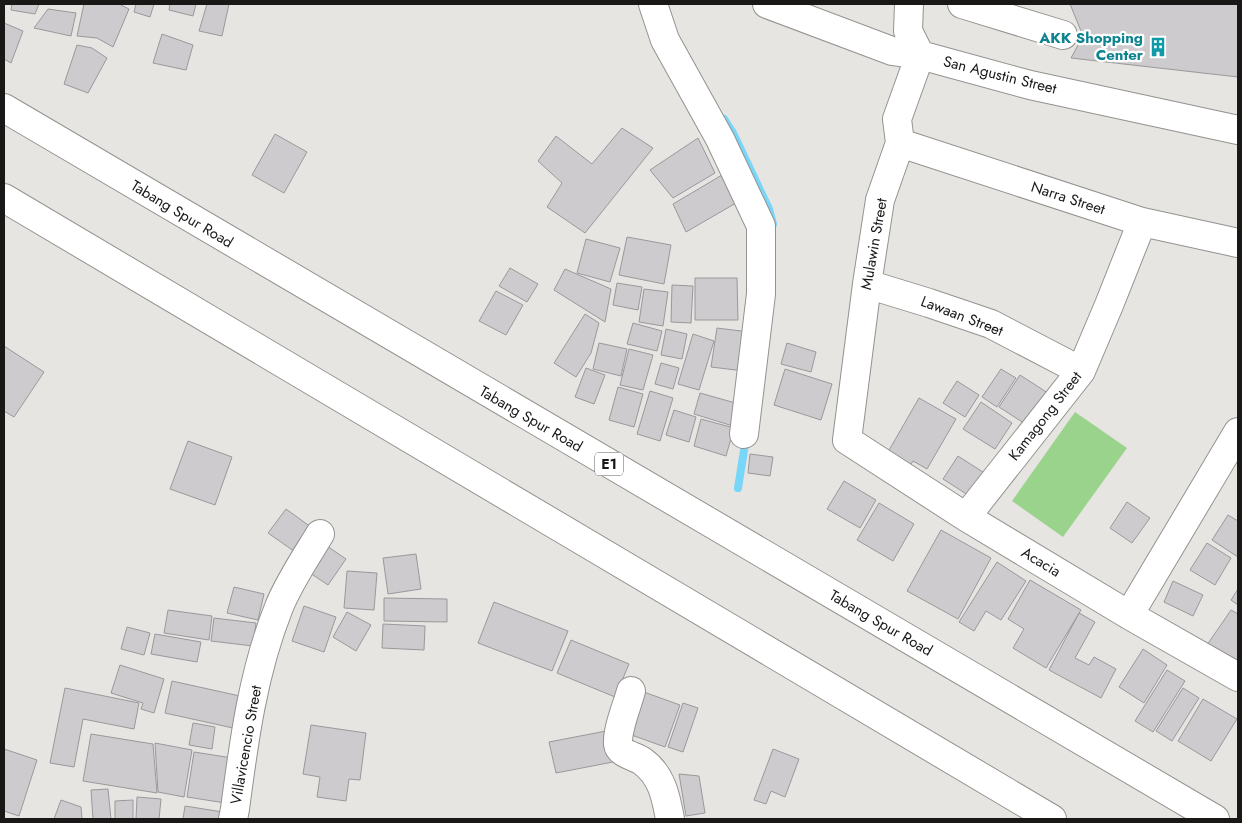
<svg xmlns="http://www.w3.org/2000/svg" width="1242" height="823" viewBox="0 0 1242 823" font-family="Jost,sans-serif">
  <rect width="100%" height="100%" fill="#e7e5e2"/>
  <path fill="#9ad38b" d="M 1075,412 L 1127,448 L 1063,537 L 1012,501 Z"/>
  <g fill="none" stroke-linecap="round" stroke-linejoin="round">
    <path stroke="#78d6f9" stroke-width="8" d="M 724,119 L 733,133 L 769,209 L 773,224
      M 738,488 L 746,438"/>
  </g>
  <path fill="#cdcbcd" stroke="#9a989b" d="M 12,4 L 39,4 L 35,14 L 11,10 Z
    M 84,4 L 119,4 L 129,9 L 113,47 L 97,38 L 77,36 Z
    M 136,4 L 154,4 L 150,17 L 134,12 Z
    M 170,4 L 196,4 L 193,16 L 169,10 Z
    M 207,4 L 229,4 L 222,36 L 199,31 Z
    M 1070,4 L 1238,4 L 1238,77 L 1071,58 L 1083,36 Z
    M 48,9 L 76,13 L 71,36 L 34,28 Z
    M 4,23 L 23,31 L 11,63 L 4,59 Z
    M 162,34 L 193,45 L 186,70 L 153,63 Z
    M 77,45 L 92,48 L 107,58 L 88,93 L 64,84 Z
    M 622,128 L 653,148 L 585,233 L 547,207 L 562,183 L 538,161 L 556,136 L 592,164 Z
    M 275,134 L 307,152 L 284,193 L 252,175 Z
    M 698,138 L 715,173 L 673,198 L 650,170 Z
    M 722,175 L 736,203 L 686,232 L 673,204 Z
    M 627,237 L 671,245 L 664,284 L 619,275 Z
    M 586,239 L 620,248 L 610,282 L 577,273 Z
    M 510,268 L 538,284 L 527,302 L 499,286 Z
    M 565,269 L 611,289 L 605,322 L 554,290 Z
    M 695,278 L 737,278 L 738,320 L 695,320 Z
    M 617,283 L 642,287 L 638,310 L 613,305 Z
    M 672,285 L 693,286 L 691,323 L 671,322 Z
    M 644,289 L 668,292 L 663,326 L 639,322 Z
    M 496,291 L 523,305 L 506,335 L 479,321 Z
    M 585,314 L 599,323 L 591,353 L 576,377 L 554,363 Z
    M 633,323 L 662,331 L 657,351 L 627,344 Z
    M 717,328 L 749,332 L 744,371 L 711,367 Z
    M 666,329 L 687,334 L 682,359 L 661,355 Z
    M 693,334 L 714,341 L 699,390 L 678,384 Z
    M 599,343 L 627,349 L 621,376 L 593,369 Z
    M 787,343 L 816,352 L 811,372 L 781,364 Z
    M 4,346 L 44,372 L 14,417 L 4,411 Z
    M 629,349 L 653,355 L 643,390 L 620,385 Z
    M 661,363 L 679,368 L 673,389 L 655,384 Z
    M 586,368 L 605,375 L 594,404 L 575,397 Z
    M 785,369 L 832,384 L 821,420 L 774,405 Z
    M 1001,369 L 1016,378 L 997,407 L 982,397 Z
    M 1020,375 L 1051,395 L 1030,427 L 999,407 Z
    M 957,381 L 979,395 L 965,417 L 943,403 Z
    M 618,387 L 643,394 L 634,427 L 609,420 Z
    M 650,391 L 673,398 L 660,441 L 637,434 Z
    M 700,393 L 739,404 L 733,426 L 694,414 Z
    M 919,398 L 956,419 L 927,469 L 913,461 L 906,472 L 884,459 Z
    M 981,402 L 1012,423 L 995,449 L 963,429 Z
    M 674,410 L 696,417 L 689,442 L 666,435 Z
    M 701,419 L 734,428 L 726,456 L 694,446 Z
    M 188,441 L 232,457 L 215,505 L 170,489 Z
    M 750,454 L 773,457 L 770,476 L 748,473 Z
    M 958,456 L 986,474 L 971,497 L 943,479 Z
    M 844,481 L 876,500 L 860,528 L 827,509 Z
    M 1127,502 L 1150,518 L 1132,543 L 1110,528 Z
    M 879,503 L 914,524 L 893,561 L 857,540 Z
    M 286,509 L 315,530 L 298,554 L 268,533 Z
    M 1228,515 L 1238,521 L 1238,557 L 1212,540 Z
    M 941,530 L 991,558 L 958,619 L 907,591 Z
    M 1207,543 L 1231,558 L 1215,585 L 1190,570 Z
    M 324,544 L 346,559 L 328,585 L 307,571 Z
    M 416,554 L 421,589 L 388,594 L 383,558 Z
    M 997,562 L 1026,581 L 1001,620 L 986,611 L 974,631 L 959,622 Z
    M 347,571 L 377,573 L 374,610 L 344,608 Z
    M 1030,580 L 1081,610 L 1046,668 L 1013,648 L 1024,629 L 1008,619 Z
    M 1173,581 L 1203,595 L 1193,616 L 1164,602 Z
    M 234,587 L 264,594 L 258,620 L 227,613 Z
    M 1238,589 L 1238,605 L 1231,600 Z
    M 384,598 L 447,599 L 447,622 L 384,621 Z
    M 494,602 L 568,631 L 552,671 L 478,643 Z
    M 304,606 L 336,617 L 324,652 L 292,641 Z
    M 168,610 L 212,616 L 209,640 L 164,633 Z
    M 1231,610 L 1238,614 L 1238,666 L 1207,645 Z
    M 347,612 L 371,625 L 356,651 L 333,637 Z
    M 1079,613 L 1095,622 L 1075,658 L 1089,665 L 1094,657 L 1116,669 L 1101,698 L 1049,670 Z
    M 214,618 L 256,623 L 253,646 L 211,641 Z
    M 383,624 L 425,626 L 424,650 L 382,648 Z
    M 127,627 L 150,633 L 144,655 L 121,649 Z
    M 155,634 L 201,642 L 197,662 L 151,654 Z
    M 571,640 L 629,664 L 615,697 L 557,673 Z
    M 1143,649 L 1167,665 L 1144,703 L 1119,687 Z
    M 120,665 L 164,679 L 154,713 L 141,709 L 143,703 L 111,693 Z
    M 1167,670 L 1185,681 L 1153,732 L 1135,721 Z
    M 172,681 L 249,698 L 242,730 L 165,713 Z
    M 65,688 L 139,703 L 134,729 L 83,719 L 74,767 L 50,763 Z
    M 1183,688 L 1199,698 L 1172,741 L 1156,731 Z
    M 641,691 L 680,705 L 665,747 L 626,733 Z
    M 1203,699 L 1237,719 L 1211,761 L 1178,741 Z
    M 683,703 L 698,708 L 683,752 L 668,747 Z
    M 193,723 L 215,727 L 212,749 L 189,745 Z
    M 311,725 L 366,733 L 360,780 L 349,779 L 346,801 L 317,797 L 320,777 L 303,774 Z
    M 606,731 L 613,762 L 556,773 L 549,742 Z
    M 91,734 L 153,744 L 157,793 L 83,781 Z
    M 155,743 L 192,750 L 184,797 L 158,792 Z
    M 4,749 L 37,760 L 19,816 L 4,811 Z
    M 773,749 L 799,759 L 785,797 L 771,791 L 766,804 L 754,800 Z
    M 194,752 L 239,759 L 232,804 L 187,797 Z
    M 679,774 L 699,776 L 705,813 L 686,816 Z
    M 108,789 L 111,819 L 93,819 L 91,790 Z
    M 137,797 L 161,799 L 159,819 L 136,819 Z
    M 61,800 L 81,807 L 82,819 L 54,819 Z
    M 133,800 L 133,819 L 115,819 L 115,801 Z
    M 185,806 L 229,813 L 228,819 L 183,819 Z"/>
  <g fill="none" stroke-linecap="round" stroke-linejoin="round">
    <defs>
      <path id="minor" d="M 653,4 L 665,40 L 720,139 L 761,226 L 761,294 L 744,434
        M 767,4 L 892,51 L 920,55 L 1030,85 L 1238,130
        M 909,4 L 908,31 L 920,55 L 897,119 L 900,143 L 880,200 L 867,284 L 847,440 L 966,517 L 1129,615 L 1238,677
        M 962,4 L 1063,35
        M 900,143 L 1142,222 L 1238,243
        M 867,284 L 929,303 L 991,324 L 1081,371
        M 966,517 L 1081,371 L 1109,305 L 1142,222
        M 1129,615 L 1238,432
        M 631,691 C 627,706 617,729 618,744 C 619,754 635,756 642,761 C 662,775 666,797 670,819
        M 233,819 L 235,809 C 244,740 253,672 279,607 C 289,582 306,557 320,534"/>
      <path id="motorway" d="M 4,108 L 1215,819
        M 4,198 L 1052,819"/>
    </defs>
    <use href="#minor" stroke="#94928f" stroke-width="30"/>
    <use href="#motorway" stroke="#94928f" stroke-width="30"/>
    <use href="#minor" stroke="#fff" stroke-width="28"/>
    <use href="#motorway" stroke="#fff" stroke-width="28"/>
  </g>
  <defs>
    <symbol id="building-bare" viewBox="-9 -9 18 18"><path d="M-4-6H4V6H1V3H-1V6H-4ZM-2.5-4.3h1.7v1.8h-1.7ZM.8-4.3h1.7v1.8H.8ZM-2.5-1h1.7V.8h-1.7ZM.8-1h1.7V.8H.8Z" fill="#0f9aa8" stroke="#fff" stroke-width="2.5" paint-order="stroke"/></symbol>
  </defs>
  <g fill-rule="evenodd">
    <use href="#building-bare" x="1144" y="33" width="28" height="28"/>
  </g>
  <g text-anchor="middle" stroke-width="4.5" stroke-linejoin="round" paint-order="stroke">
    <rect fill="#fff" stroke="#5e5d5d" stroke-width="1" x="595" y="452.5" width="28" height="23" rx="4"/>
    <g font-size="14" font-weight="bold" fill="#191817">
      <text x="609" y="469">E1</text>
    </g>
    <g font-size="15" font-weight="bold" fill="#0d838f" stroke="#fff" text-anchor="end">
      <text x="1143" y="43">AKK Shopping<tspan x="1143" dy="17">Center</tspan></text>
    </g>
    <g font-size="15" fill="#191817" stroke="#fff">
      <text transform="translate(1000 75) rotate(14)" y="5">San Agustin Street</text>
      <text transform="translate(1068 198) rotate(18)" y="5">Narra Street</text>
      <text transform="translate(182 214) rotate(31)" y="5">Tabang Spur Road</text>
      <text transform="translate(874 244) rotate(-80)" y="5">Mulawin Street</text>
      <text transform="translate(962 316) rotate(21)" y="5">Lawaan Street</text>
      <text transform="translate(1045 416) rotate(-52)" y="5">Kamagong Street</text>
      <text transform="translate(531 419) rotate(30)" y="5">Tabang Spur Road</text>
      <text transform="translate(1041 562) rotate(31)" y="5">Acacia</text>
      <text transform="translate(881 623) rotate(30)" y="5">Tabang Spur Road</text>
      <text transform="translate(246 745) rotate(-80)" y="5">Villavicencio Street</text>
    </g>
  </g>
  <rect width="1242" height="823" fill="none" stroke="#191817" stroke-width="10"/>
</svg>
